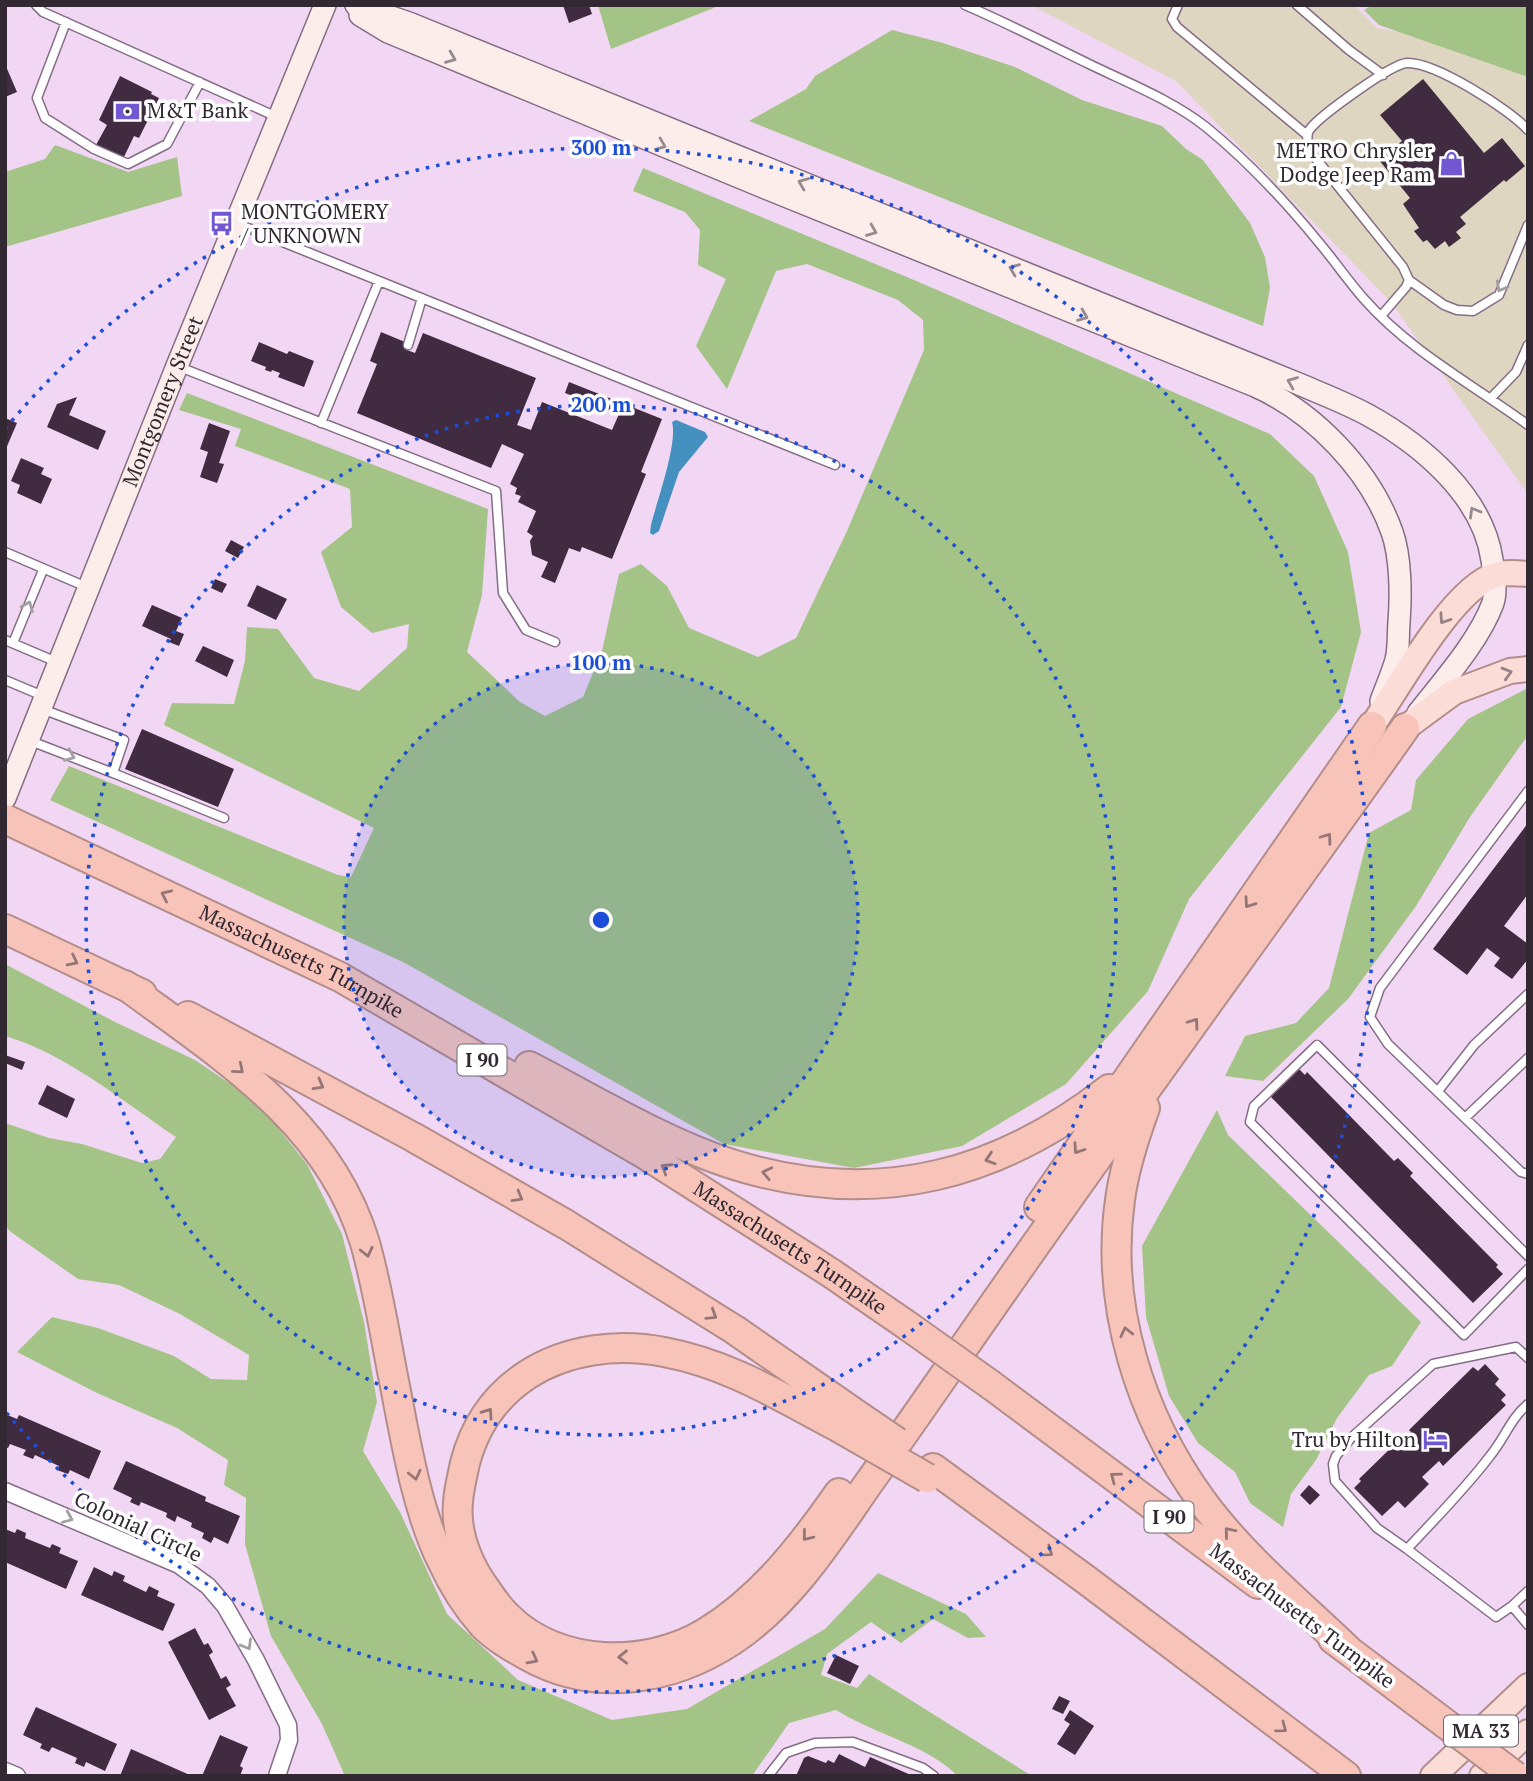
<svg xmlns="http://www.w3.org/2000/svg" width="1533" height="1781" viewBox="0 0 1533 1781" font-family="'PT Serif',serif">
  <rect width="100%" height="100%" fill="#f1d7f3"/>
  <path fill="#dfd6c1" d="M 1031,5 L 1354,5 L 1377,28 L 1528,56 L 1528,494 L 1390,301 L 1176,81 Z"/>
  <path fill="#a4c387" d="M 598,5 L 721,5 L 611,49 Z
    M 1373,5 L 1528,5 L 1528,77 L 1379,25 L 1364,10 Z
    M 892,30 L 943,43 L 1015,67 L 1082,100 L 1162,126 L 1186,149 L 1203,160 L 1250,223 L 1265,257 L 1270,288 L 1263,326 L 749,121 L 806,89 L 815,76 Z
    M 55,145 L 128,172 L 177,157 L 182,196 L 5,247 L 5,172 L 45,159 Z
    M 643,168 L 914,280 L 1270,434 L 1314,476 L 1348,552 L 1361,632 L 1341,707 L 1189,899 L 1148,991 L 1066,1084 L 962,1146 L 854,1168 L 724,1144 L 405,963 L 50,800 L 69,766 L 338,875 L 351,877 L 374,828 L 164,725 L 172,703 L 234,704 L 245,661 L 247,627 L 278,629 L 314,678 L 359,691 L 407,648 L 409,624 L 372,633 L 341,607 L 321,552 L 352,527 L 350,489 L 235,446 L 241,429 L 179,410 L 187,393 L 488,509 L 482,595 L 467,652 L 520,702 L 545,716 L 583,697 L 602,651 L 619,574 L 641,564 L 667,586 L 689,628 L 758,657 L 796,638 L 847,531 L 924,350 L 923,320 L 898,300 L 807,264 L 776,271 L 727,389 L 696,346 L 726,279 L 698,265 L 700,230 L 685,212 L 633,191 Z
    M 1528,688 L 1528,735 L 1470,817 L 1416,906 L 1348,999 L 1263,1081 L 1225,1076 L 1245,1036 L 1296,1023 L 1329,988 L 1369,833 L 1411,810 L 1416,780 L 1468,719 Z
    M 5,964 L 115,1022 L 195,1060 L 257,1102 L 307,1164 L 342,1234 L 364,1322 L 377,1402 L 363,1451 L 400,1512 L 447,1614 L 518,1680 L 612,1720 L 687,1709 L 825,1629 L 878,1573 L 966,1614 L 986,1637 L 968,1638 L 933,1619 L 901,1643 L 871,1622 L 827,1654 L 821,1675 L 857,1688 L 869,1674 L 1032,1776 L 958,1776 C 927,1745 874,1734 836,1710 L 789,1723 L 752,1776 L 345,1776 L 322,1724 L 271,1636 L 245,1544 L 246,1498 L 224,1485 L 228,1460 L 177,1428 L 97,1393 L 17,1352 L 52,1317 L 98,1328 L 174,1356 L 211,1379 L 247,1380 L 249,1355 L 180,1314 L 119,1285 L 78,1279 L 11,1232 L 5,1226 L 5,1123 L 49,1138 L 82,1144 L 142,1163 L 160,1159 L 176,1137 C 122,1101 67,1054 5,1036 Z
    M 1217,1110 L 1228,1135 L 1421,1322 L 1392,1366 L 1369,1375 L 1337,1418 L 1316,1460 L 1291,1494 L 1283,1527 L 1250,1503 L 1235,1472 L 1198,1443 L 1169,1396 L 1146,1317 L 1142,1246 Z"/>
  <path fill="#4491bf" d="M 676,420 L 705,432 L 708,437 L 679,472 L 659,531 L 653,535 L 650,533 L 651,525 C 657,501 678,443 672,422 Z"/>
  <path fill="#402b41" d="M 563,5 L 589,5 L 592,14 L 569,23 Z
    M 5,64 L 17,92 L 5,97 Z
    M 120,76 L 152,92 L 151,94 L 159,98 L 139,138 L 134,136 L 123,159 L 96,145 L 107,125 L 99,120 Z
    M 1423,79 L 1484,153 L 1502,138 L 1525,166 L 1506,182 L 1504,180 L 1460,217 L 1466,224 L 1456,232 L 1461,238 L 1449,247 L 1445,241 L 1435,249 L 1427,240 L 1423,242 L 1414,231 L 1419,228 L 1403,204 L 1410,198 L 1379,160 L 1402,141 L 1380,115 Z
    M 381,332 L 405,342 L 407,350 L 415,353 L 423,333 L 536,378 L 517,425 L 531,430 L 542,402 L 612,430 L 619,414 L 565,393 L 569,382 L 662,419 L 641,472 L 646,474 L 612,559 L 582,547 L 580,552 L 569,548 L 555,583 L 541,577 L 548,562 L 532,555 L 530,541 L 533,536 L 527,532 L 536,511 L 518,502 L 521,496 L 515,494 L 517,488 L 510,484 L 524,454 L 502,444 L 491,468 L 357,413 L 377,364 L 370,361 Z
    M 259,342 L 287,354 L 289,351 L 314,361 L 304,387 L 278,377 L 280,373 L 272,370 L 271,372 L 265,370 L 266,367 L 251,361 Z
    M 77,397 L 69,415 L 106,431 L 98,450 L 47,427 L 57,404 Z
    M 5,418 L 17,423 L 5,451 Z
    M 209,423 L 230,431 L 219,463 L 224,464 L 217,483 L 200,477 L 208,452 L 200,449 Z
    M 21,458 L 44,468 L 41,474 L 52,479 L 41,504 L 17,493 L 20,485 L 11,481 Z
    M 231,540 L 244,547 L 238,558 L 225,551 Z
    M 215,579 L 227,584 L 222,593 L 211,588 Z
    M 257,585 L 287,599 L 276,620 L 247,606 Z
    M 152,605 L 182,618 L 176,631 L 184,634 L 179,646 L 169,642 L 171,639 L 142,626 Z
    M 203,646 L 234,660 L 227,677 L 195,661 Z
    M 142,729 L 234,769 L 218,807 L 125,769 Z
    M 1528,823 L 1528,894 L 1504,926 L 1528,944 L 1528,959 L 1512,979 L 1494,966 L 1500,958 L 1487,948 L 1467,975 L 1433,949 Z
    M 5,1055 L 25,1062 L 22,1070 L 5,1063 Z
    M 1298,1068 L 1305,1075 L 1307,1072 L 1394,1161 L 1398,1158 L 1413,1173 L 1410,1176 L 1498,1265 L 1496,1267 L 1503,1274 L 1473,1303 L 1270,1096 Z
    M 47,1085 L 75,1099 L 67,1118 L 38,1104 Z
    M 1485,1364 L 1499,1379 L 1495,1384 L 1506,1395 L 1501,1400 L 1506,1405 L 1443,1466 L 1439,1461 L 1422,1477 L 1429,1484 L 1405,1508 L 1398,1501 L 1382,1516 L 1354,1488 L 1361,1481 L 1359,1479 L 1400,1439 L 1402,1441 L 1411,1432 L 1409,1430 L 1473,1367 L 1478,1371 Z
    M 5,1414 L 17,1419 L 19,1415 L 101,1451 L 89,1479 L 70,1470 L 68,1474 L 57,1470 L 59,1466 L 35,1455 L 33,1459 L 23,1455 L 26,1450 L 10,1444 L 8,1448 L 5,1447 Z
    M 126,1461 L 206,1497 L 205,1501 L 240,1516 L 228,1544 L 214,1537 L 211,1543 L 202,1538 L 204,1533 L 191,1527 L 192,1523 L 177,1516 L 175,1522 L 166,1517 L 167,1513 L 141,1502 L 139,1506 L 130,1502 L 132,1498 L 113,1489 Z
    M 1309,1485 L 1320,1495 L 1310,1505 L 1300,1495 Z
    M 5,1529 L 15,1533 L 17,1529 L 26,1533 L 25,1538 L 50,1548 L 52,1544 L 61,1548 L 59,1553 L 78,1561 L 66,1589 L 5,1562 Z
    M 94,1567 L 112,1576 L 114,1571 L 125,1576 L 123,1581 L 146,1592 L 149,1586 L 159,1591 L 157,1596 L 175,1604 L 163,1631 L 81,1595 Z
    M 195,1628 L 204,1645 L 208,1643 L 213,1652 L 209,1655 L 221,1679 L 226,1676 L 231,1685 L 226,1688 L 236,1706 L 209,1720 L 168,1642 Z
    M 836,1655 L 859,1666 L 850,1684 L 827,1673 Z
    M 1059,1696 L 1070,1701 L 1063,1714 L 1052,1709 Z
    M 36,1707 L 117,1744 L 105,1771 L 86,1762 L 84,1767 L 75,1763 L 77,1758 L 52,1747 L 49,1752 L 40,1748 L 42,1744 L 23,1735 Z
    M 1070,1710 L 1094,1726 L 1075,1755 L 1057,1744 L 1070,1724 L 1064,1720 Z
    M 220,1735 L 248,1747 L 240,1766 L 243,1768 L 240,1776 L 202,1776 Z
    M 131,1749 L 192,1776 L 120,1776 Z
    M 839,1754 L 865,1767 L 870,1757 L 913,1776 L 796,1776 L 804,1758 L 808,1756 L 826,1763 L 828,1760 L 834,1763 Z"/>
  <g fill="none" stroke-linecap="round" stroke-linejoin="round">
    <defs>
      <path id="service" d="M 36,5 L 43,12 L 277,117
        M 965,5 C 1007,23 1048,44 1089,64 C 1128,83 1172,100 1206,127 C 1249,162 1286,202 1321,245 C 1336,263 1349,282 1364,299 C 1411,352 1472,384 1528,425
        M 1178,5 L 1172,19 L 1177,27 L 1307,135
        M 1297,5 L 1349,50 L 1383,75
        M 66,22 L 37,98 L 45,118 L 94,149 L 128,164 L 167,144 L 200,82
        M 238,224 L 835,465
        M 1409,280 L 1444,305 L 1457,310 L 1473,311 L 1499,295 L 1528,225
        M 1381,316 L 1406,287 L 1409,280 L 1403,267 L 1309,150 C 1308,143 1305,135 1310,129 C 1321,115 1391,64 1407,63 C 1435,62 1509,109 1528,130
        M 408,345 L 422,298
        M 177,366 L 496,491 L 503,593 L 526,630 L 555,642
        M 1491,398 L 1516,372 L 1528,345
        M 321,423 L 379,281
        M 5,552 L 89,588
        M 5,640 L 59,663
        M 13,643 L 43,570
        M 5,680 L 43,696
        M 42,709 L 124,740 L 113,773 L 224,818
        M 28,740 L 113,773
        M 1528,791 L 1380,988 L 1370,1017 L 1388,1044 L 1521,1172 L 1528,1174
        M 1438,1091 L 1474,1045 L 1528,994
        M 1465,1118 L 1528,1058
        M 1528,1256 L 1317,1045 L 1254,1106 L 1250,1122 L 1464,1335 L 1528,1269
        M 1407,1549 L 1377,1528 L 1335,1481 L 1333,1464 L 1336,1456 L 1351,1438 L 1433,1364 L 1516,1347 L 1528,1358
        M 1528,1591 L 1512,1606 L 1528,1625
        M 1512,1606 L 1496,1617 L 1407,1549 C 1435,1519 1465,1489 1490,1456 C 1505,1438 1510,1419 1528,1404
        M 768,1776 L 786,1753 L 815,1743 L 853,1742 L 923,1768 L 934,1776"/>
      <path id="minor" d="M 5,1491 L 179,1565 L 208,1586 L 225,1606 L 256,1660 L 288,1725 L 289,1740 L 277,1776
        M 5,1771 L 17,1776"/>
      <g id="secondary">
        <path d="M 356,5 L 409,23 L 1299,384 C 1322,394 1346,403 1368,415 C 1422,445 1483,496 1492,560 C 1494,573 1497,590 1493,603 C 1479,641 1443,681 1418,713"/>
        <path d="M 360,15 L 388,32 L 768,189 L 1255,386 C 1314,412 1370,470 1392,532 C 1401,557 1401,596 1399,622 C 1398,635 1399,648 1396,660 C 1392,674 1386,687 1381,701"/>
        <path id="s1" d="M 5,798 L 177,366 L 325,5"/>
      </g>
      <path id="primary" d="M 1372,726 C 1399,687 1452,589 1495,575 C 1506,572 1517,573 1528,574
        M 1405,728 L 1454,692 L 1510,671 L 1528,669
        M 1433,1776 L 1528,1686
        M 1482,1776 L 1528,1732"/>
      <g id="motorway">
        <path id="s2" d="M 5,819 L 340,977 L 646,1155 L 831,1273 L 908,1326"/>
        <path d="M 5,929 L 142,994"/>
        <path d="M 125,985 C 221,1056 329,1122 365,1243 C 377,1285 384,1329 392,1371 C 404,1430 415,1507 442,1561 C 452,1583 467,1607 483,1625 C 496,1638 512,1647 528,1656 C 594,1693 671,1681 733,1640 C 790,1602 830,1539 868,1484 C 908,1428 947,1371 987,1314 C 1124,1117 1266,924 1405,728"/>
        <path d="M 188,1016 L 413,1137 L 567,1225 L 735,1330 L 850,1410"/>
        <path d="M 529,1066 C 597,1101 673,1148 745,1168 C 881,1207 1000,1174 1109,1089"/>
        <path d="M 1145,1108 C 1134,1138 1124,1169 1120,1200 C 1105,1306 1140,1416 1202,1501 C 1242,1556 1298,1602 1347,1649"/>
        <path d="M 1039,1207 L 1372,726"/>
        <path d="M 991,1385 L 1258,1584"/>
        <path d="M 838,1427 C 781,1397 729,1364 664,1352 C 618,1343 567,1349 527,1375 C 495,1396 475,1425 465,1463 C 461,1482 456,1501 458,1520 C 460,1544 471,1569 485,1588 C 492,1598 499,1609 508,1617 C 558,1667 647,1668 705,1633 C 761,1599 802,1546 839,1493"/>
        <path d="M 933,1468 L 1085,1579 L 1346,1776"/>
        <path d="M 1333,1639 L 1430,1712"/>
      </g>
    </defs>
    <use href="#service" stroke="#846d85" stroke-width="11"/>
    <use href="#minor" stroke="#846d85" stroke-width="19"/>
    <use href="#secondary" stroke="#846d85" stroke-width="24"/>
    <use href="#primary" stroke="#b28d8a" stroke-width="28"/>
    <use href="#motorway" stroke="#b28d8a" stroke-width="32"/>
    <use href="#service" stroke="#fff" stroke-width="8"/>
    <use href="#minor" stroke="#fff" stroke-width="16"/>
    <use href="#secondary" stroke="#fdedea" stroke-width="21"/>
    <use href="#primary" stroke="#fbdcd6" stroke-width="24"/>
    <use href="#motorway" stroke="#f8c4ba" stroke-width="28"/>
    <defs>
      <path id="motorway-bridge" d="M 908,1326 L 991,1385
        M 850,1410 L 897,1442
        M 838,1427 L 927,1478
        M 1430,1712 L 1515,1776"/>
    </defs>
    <use href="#motorway-bridge" stroke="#b28d8a" stroke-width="32" stroke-linecap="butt"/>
    <use href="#motorway-bridge" stroke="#f8c4ba" stroke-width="28"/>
  </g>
  <defs><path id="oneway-chevron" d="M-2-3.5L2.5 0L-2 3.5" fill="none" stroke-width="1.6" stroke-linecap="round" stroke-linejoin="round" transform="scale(1.75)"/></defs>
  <g stroke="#978a8e">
    <use href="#oneway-chevron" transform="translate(451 58) rotate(22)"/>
    <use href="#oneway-chevron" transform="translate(661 145) rotate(22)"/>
    <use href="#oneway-chevron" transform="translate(803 183) rotate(-158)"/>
    <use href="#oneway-chevron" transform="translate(872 231) rotate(22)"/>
    <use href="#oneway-chevron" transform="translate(1014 269) rotate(-158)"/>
    <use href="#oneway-chevron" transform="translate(1083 316) rotate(22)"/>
    <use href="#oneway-chevron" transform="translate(1292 382) rotate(-158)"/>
    <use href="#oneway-chevron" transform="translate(1474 512) rotate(-120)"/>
  </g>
  <g stroke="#a29ea3">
    <use href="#oneway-chevron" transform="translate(1501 287) rotate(119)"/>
    <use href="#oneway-chevron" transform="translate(28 606) rotate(-68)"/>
    <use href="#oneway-chevron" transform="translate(70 756) rotate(22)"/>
    <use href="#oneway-chevron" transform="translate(68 1518) rotate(23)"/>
    <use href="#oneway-chevron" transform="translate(247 1645) rotate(60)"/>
  </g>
  <g stroke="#968284">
    <use href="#oneway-chevron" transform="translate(1444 619) rotate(124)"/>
    <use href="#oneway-chevron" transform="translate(1507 673) rotate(-16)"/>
  </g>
  <g stroke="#947676">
    <use href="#oneway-chevron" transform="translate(1327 838) rotate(-54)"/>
    <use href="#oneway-chevron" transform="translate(166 895) rotate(-155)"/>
    <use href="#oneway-chevron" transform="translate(1249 903) rotate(125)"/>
    <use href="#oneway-chevron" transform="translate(73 961) rotate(26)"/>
    <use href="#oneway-chevron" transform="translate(1194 1023) rotate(-54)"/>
    <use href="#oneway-chevron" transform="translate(239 1069) rotate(40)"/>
    <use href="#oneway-chevron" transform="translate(319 1085) rotate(29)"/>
    <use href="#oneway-chevron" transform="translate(1078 1149) rotate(124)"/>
    <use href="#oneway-chevron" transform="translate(990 1159) rotate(162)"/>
    <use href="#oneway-chevron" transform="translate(666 1168) rotate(-148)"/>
    <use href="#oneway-chevron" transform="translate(767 1173) rotate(-168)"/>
    <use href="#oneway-chevron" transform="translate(518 1197) rotate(30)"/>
    <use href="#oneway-chevron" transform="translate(367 1252) rotate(77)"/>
    <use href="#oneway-chevron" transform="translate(712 1315) rotate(32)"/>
    <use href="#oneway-chevron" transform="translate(1126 1332) rotate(-103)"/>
    <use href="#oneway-chevron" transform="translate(488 1413) rotate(-55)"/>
    <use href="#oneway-chevron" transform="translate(415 1475) rotate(77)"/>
    <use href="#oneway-chevron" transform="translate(1115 1477) rotate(-143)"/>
    <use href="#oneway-chevron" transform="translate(1229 1532) rotate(-130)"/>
    <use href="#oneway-chevron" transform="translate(807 1536) rotate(129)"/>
    <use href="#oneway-chevron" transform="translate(1048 1552) rotate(36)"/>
    <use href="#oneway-chevron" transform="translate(623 1657) rotate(179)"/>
    <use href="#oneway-chevron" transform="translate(533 1659) rotate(28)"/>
    <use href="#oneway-chevron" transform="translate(1282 1728) rotate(37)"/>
  </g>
  <circle cx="601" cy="920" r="257" fill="#1d4ed8" fill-opacity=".12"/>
  <g fill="none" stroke="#1d4ed8" stroke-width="3.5" stroke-dasharray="3.5 7">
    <circle cx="601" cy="920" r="257"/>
    <circle cx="601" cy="920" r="515"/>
    <path d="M5 429A772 772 0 1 1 5 1411"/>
  </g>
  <defs>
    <symbol id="bank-bare" viewBox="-9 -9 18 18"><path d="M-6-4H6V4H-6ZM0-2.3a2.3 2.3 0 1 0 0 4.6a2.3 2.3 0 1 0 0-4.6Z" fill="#7157d1" stroke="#fff" stroke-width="2.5" paint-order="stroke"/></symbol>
    <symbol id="shop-bare" viewBox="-9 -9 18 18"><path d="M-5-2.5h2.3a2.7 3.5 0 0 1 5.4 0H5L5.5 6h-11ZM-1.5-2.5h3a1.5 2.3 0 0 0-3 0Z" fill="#7157d1" stroke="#fff" stroke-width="2.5" paint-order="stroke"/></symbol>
    <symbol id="bus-bare" viewBox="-9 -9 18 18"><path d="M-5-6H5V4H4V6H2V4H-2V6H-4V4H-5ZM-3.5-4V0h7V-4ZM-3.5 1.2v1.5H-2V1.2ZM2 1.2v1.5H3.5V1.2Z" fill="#7157d1" stroke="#fff" stroke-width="2.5" paint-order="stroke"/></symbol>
    <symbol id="hotel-bare" viewBox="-9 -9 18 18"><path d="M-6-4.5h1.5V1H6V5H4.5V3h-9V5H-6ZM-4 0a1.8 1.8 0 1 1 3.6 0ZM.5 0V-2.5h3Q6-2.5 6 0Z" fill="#7157d1" stroke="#fff" stroke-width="2.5" paint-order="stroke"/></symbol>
  </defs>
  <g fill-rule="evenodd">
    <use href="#bank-bare" x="110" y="94" width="35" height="35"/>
    <use href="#shop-bare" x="1434" y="146" width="35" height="35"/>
    <use href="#bus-bare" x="204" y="206" width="35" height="35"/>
    <use href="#hotel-bare" x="1418" y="1422" width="35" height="35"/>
  </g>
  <g text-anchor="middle" stroke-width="7" stroke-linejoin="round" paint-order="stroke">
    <g fill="#fff" stroke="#6f6870" stroke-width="2">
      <rect x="457.5" y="1044.5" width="49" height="31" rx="5"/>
      <rect x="1144.5" y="1501.5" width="49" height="31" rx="5"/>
      <rect x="1444" y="1715.5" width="74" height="31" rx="5"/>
    </g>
    <g font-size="19" font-weight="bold" fill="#312832">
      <text x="482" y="1067">I 90</text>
      <text x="1169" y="1524">I 90</text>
      <text x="1481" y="1738">MA 33</text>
    </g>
    <g font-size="21" fill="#312832" stroke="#fff" text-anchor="start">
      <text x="147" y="118">M&amp;T Bank</text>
      <text x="1432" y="158" text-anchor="end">METRO Chrysler<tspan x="1432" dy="24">Dodge Jeep Ram</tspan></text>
      <text x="241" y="219">MONTGOMERY<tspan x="241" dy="24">/ UNKNOWN</tspan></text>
      <text x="1416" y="1447" text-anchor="end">Tru by Hilton</text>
    </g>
    <g font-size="21" fill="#312832" stroke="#fff">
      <text dy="7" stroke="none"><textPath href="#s1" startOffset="427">Montgomery Street</textPath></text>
      <text dy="7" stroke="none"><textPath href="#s2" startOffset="329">Massachusetts Turnpike</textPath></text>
      <text dy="7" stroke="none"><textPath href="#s2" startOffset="896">Massachusetts Turnpike</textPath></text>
      <text transform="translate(138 1527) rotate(25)" y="7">Colonial Circle</text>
      <text transform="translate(1302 1616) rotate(37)" y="7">Massachusetts Turnpike</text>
    </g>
  </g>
  <circle cx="601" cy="920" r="10" fill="#1d4ed8" stroke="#fff" stroke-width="3.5"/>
  <g font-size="21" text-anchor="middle" font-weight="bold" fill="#1d4ed8" stroke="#fff" stroke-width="7" stroke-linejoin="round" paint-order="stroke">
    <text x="601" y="155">300 m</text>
    <text x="601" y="412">200 m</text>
    <text x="601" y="670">100 m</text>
  </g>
  <rect width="1533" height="1781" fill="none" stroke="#312832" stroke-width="14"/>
</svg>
